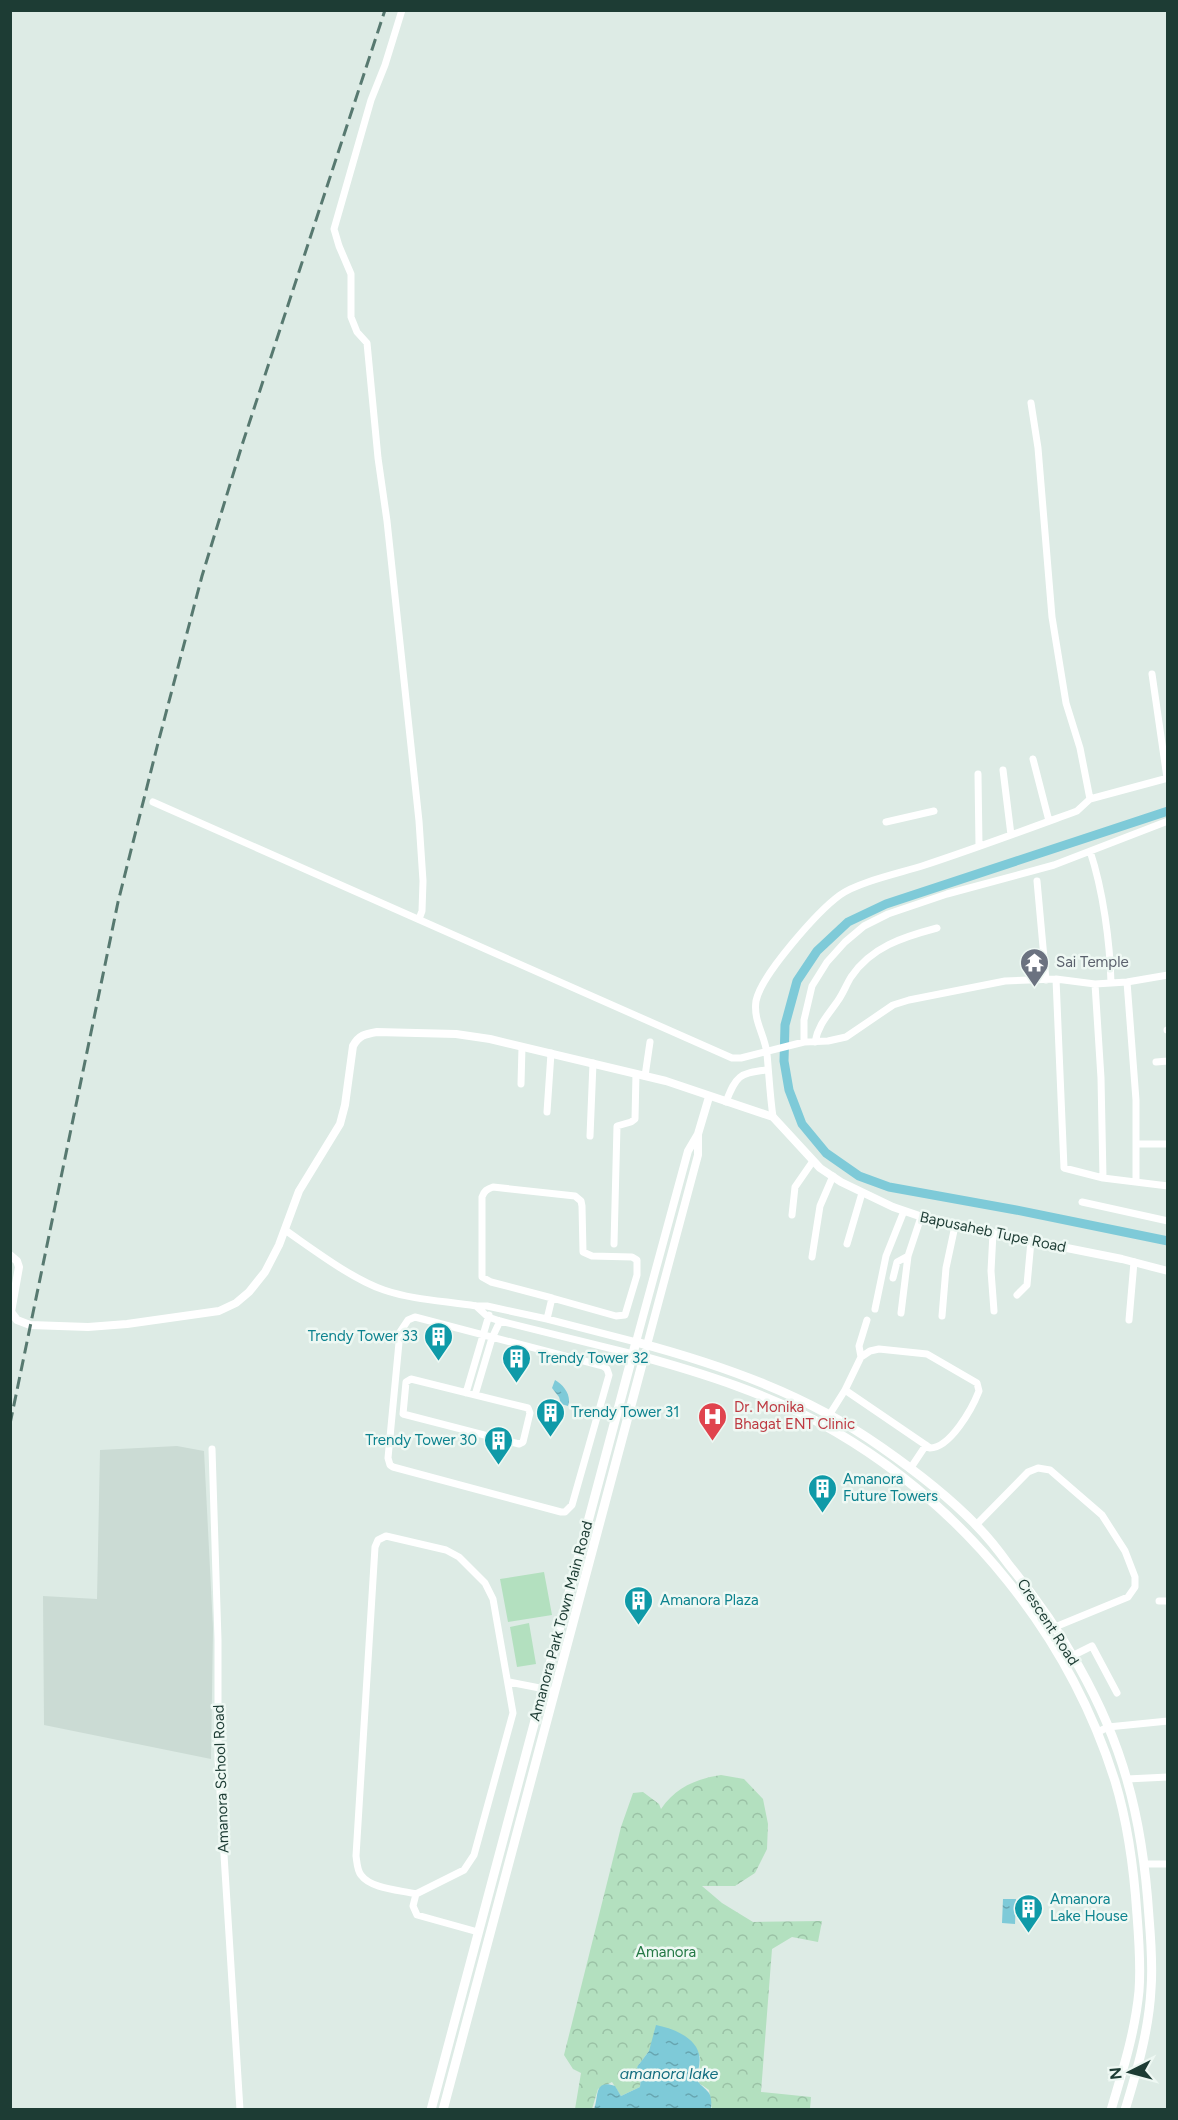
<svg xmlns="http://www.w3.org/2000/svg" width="1178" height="2120" viewBox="0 0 1178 2120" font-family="Figtree,sans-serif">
  <defs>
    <pattern id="forest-crowns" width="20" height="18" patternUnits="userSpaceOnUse" patternTransform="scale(1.5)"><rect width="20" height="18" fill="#b3e0bf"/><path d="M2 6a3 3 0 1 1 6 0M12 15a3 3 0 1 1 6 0" fill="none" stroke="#9ac1a5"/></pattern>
    <pattern id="water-ripples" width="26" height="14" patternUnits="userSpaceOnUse" patternTransform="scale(1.5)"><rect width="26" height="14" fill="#7ecad8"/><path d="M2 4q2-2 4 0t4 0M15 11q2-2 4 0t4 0" fill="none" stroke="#67a5b0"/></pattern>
  </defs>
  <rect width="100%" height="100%" fill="#ddebe5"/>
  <path fill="#cbdbd4" d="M 177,1446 L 204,1451 L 213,1628 L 211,1759 L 44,1725 L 43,1596 L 97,1599 L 100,1450 Z"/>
  <path fill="url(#forest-crowns)" d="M 721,1775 L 744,1779 L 763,1799 L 768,1824 L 767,1849 L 755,1873 L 735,1886 L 702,1886 L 722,1903 L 753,1922 L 822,1921 L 818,1942 L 792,1937 L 772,1949 L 761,2092 L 811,2097 L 810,2109 L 712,2109 L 709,2090 L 699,2083 L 700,2056 L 649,2051 L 637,2067 L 641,2076 L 640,2087 L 621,2096 L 612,2082 L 598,2089 L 592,2109 L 575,2109 L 581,2073 L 573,2069 L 564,2055 L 621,1827 L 633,1793 L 643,1792 L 659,1804 L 661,1809 C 676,1787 696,1779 721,1775 Z"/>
  <path fill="#b3e0bf" d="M 544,1572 L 552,1615 L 508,1622 L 500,1579 Z
    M 529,1623 L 536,1664 L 517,1667 L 510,1627 Z"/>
  <path fill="url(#water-ripples)" d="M 555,1380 C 564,1385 572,1396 568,1406 L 561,1404 L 559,1397 L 552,1388 Z
    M 1003,1899 L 1016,1899 L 1015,1924 L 1002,1923 Z
    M 656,2025 C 672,2028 695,2037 699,2054 C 701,2062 698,2071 696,2079 C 706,2093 713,2089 711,2109 L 594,2109 C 599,2099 593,2078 615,2086 L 621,2096 L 640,2087 L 641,2076 L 637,2067 L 649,2051 Z"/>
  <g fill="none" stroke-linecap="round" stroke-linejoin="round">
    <path stroke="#7ecad8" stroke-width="9" d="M 1168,811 L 886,904 L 848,922 L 817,951 L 797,981 L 785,1025 L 784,1061 L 789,1090 L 802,1124 L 826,1153 L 859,1176 L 889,1187 L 1016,1210 L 1168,1241"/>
    <path stroke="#fff" stroke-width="7" d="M 402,10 L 385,65 L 371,100 L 334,229 L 339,246 L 351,274 L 351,317 L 357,332 L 367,343 L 378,458 L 387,521 L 419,821 L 423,881 L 422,911 L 419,919
      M 1152,674 L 1167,778
      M 1033,759 L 1049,821
      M 1003,770 L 1011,835
      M 978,774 L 979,846
      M 1090,799 L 1168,778
      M 153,802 L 732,1058 L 741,1058 L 804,1042 L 828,1041 L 846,1037 L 893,1005 L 909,1000 L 1005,981 L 1056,979 L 1095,984 L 1127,982 L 1168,975
      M 886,822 L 934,811
      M 1090,851 C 1103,890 1110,942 1111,983
      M 1037,881 L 1046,980
      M 1056,979 L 1064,1168 L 1103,1178 L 1168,1186
      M 1127,982 L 1136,1100 L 1136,1182
      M 1095,984 L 1101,1078 L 1103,1178
      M 1167,1030 L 1168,1030
      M 804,1042 L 804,1020 L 812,986 L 827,962 L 845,942 L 864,926 L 888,914 L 947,894 L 1054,865 L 1168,821
      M 815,1042 C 818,1025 828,1015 837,1002 C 843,994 846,985 851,977 C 871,947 903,937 937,928
      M 1156,1062 L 1168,1061
      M 645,1076 L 650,1042
      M 521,1084 L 522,1047
      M 726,1102 C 736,1076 739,1073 767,1070
      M 547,1112 L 551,1053
      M 773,1117 C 770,1096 769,1075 767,1054 C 765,1035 753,1021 756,1001 C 761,975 818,911 840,895 C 858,882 900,873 922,866 C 974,849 1025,830 1077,811 L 1090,799 L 1080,748 L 1066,703 L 1052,617 L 1038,448 L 1031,403
      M 590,1136 L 593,1063
      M 1137,1144 L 1168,1144
      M 1082,1202 L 1168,1221
      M 792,1215 L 795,1187 L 813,1161
      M 285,1230 C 314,1250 352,1279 384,1290 C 413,1300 446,1301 476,1306 L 487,1306 L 547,1319 L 636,1342
      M 993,1233 L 991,1271 L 994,1311
      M 614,1244 L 617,1126 L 631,1122 L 635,1119 L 636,1074
      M 847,1244 L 862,1193
      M 812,1257 L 820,1206 L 833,1176
      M 893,1278 L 897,1262 L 908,1256
      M 1017,1295 L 1027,1285 L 1031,1241
      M 476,1306 L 488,1317 L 500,1321 L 633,1354
      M 875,1309 L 886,1256 L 904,1211
      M 901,1313 L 908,1256 L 921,1217
      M 942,1316 L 946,1268 L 955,1226
      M 415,1317 L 603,1366 L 607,1369 L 609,1375 L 572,1505 L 565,1512 L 561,1512 L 393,1467 L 390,1465 L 388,1458 L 400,1332 L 408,1320 Z
      M 547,1319 L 552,1298 L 616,1316 L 625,1315 L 637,1275 L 637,1260 L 632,1257 L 592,1256 L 583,1252 L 582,1206 L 581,1201 L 575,1196 L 493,1187 C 487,1189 484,1191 482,1197 L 482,1277 L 491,1282 L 552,1298
      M 1129,1320 L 1134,1262
      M 861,1357 L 859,1346 L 867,1320
      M 411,1379 L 528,1408 L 530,1413 L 523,1442 L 519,1444 L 403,1414 L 406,1382 Z
      M 466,1393 L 489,1315
      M 475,1395 L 492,1338 L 500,1321
      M 823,1425 L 845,1390 L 930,1448 C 950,1448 972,1409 979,1391 L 977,1383 L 927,1354 L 879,1349 L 870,1351 L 861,1357 L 845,1390
      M 212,1449 L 218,1640 L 218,1759 L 240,2110
      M 910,1469 L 926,1445
      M 976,1525 L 1028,1472 L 1038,1468 L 1050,1470 L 1102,1515 L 1125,1551 L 1135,1577 L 1135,1587 L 1128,1597 L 1055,1627
      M 386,1536 L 446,1550 L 459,1557 L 485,1583 L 493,1599 L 513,1713 L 474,1855 L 464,1870 L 416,1894 C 400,1890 371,1889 361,1875 C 357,1870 357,1862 356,1856 L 375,1547 L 378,1540 Z
      M 1159,1601 L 1168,1601
      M 1072,1656 L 1092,1646 L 1117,1693
      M 509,1682 L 555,1691
      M 1098,1732 L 1108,1727 L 1168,1721
      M 1127,1779 L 1168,1777
      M 1144,1864 L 1168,1864
      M 416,1894 L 413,1906 L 417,1915 L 478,1932"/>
    <path stroke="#fff" stroke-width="8" d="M 10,1255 L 17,1261 L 19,1267 L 11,1312 L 17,1320 L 30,1325 L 88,1327 L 127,1324 L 219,1311 L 236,1303 L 249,1292 L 265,1272 L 279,1245 L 299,1191 L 340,1124 L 345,1105 L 353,1046 C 359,1035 365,1034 377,1032 L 456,1034 L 490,1039 L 666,1081 L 773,1117 L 820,1168 L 841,1182 L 893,1207 L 937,1222 L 1122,1259 L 1168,1271
      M 636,1342 L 688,1151 L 698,1134 L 709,1097
      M 647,1345 L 698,1155 L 698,1135"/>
    <path stroke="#fff" stroke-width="9" d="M 633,1354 C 703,1373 773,1395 836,1432 C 967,1509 1069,1635 1115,1781 C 1128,1824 1134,1870 1137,1915 C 1139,1940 1141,1966 1139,1991 C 1135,2032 1123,2070 1111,2110
      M 431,2110 L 636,1342 C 722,1365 808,1395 881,1447 C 914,1470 948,1496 976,1525 C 988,1537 999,1551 1009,1565 C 1060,1627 1105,1702 1127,1780 C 1140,1825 1146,1871 1149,1917 C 1151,1941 1153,1965 1151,1989 C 1149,2030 1137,2071 1125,2110
      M 443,2110 L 645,1353"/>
    <path stroke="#577970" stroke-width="3" stroke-dasharray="12 6" stroke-linecap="butt" d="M 10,1424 L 118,902 L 157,747 L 202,576 L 243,442 L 385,10"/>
  </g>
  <defs>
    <symbol id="temple-pin" viewBox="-11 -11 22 30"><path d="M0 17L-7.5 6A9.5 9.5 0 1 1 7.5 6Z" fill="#6b7280" stroke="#eef8f3"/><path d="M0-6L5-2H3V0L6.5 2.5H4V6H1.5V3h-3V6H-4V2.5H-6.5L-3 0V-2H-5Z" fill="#fff"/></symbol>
    <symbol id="building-pin" viewBox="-11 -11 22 30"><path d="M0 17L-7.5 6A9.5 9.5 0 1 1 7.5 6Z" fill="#0f9aa8" stroke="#eef8f3"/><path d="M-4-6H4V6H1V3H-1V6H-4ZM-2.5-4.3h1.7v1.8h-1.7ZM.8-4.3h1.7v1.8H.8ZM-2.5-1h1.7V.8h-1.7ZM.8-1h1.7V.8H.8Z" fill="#fff"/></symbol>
    <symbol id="hospital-pin" viewBox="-11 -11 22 30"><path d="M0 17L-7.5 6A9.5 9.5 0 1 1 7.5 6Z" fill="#e0444e" stroke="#eef8f3"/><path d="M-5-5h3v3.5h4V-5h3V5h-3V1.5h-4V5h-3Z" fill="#fff"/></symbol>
  </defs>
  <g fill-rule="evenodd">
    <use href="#temple-pin" x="1018" y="946" width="33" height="45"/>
    <use href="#building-pin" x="422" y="1320" width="33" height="45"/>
    <use href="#building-pin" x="500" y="1342" width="33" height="45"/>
    <use href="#building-pin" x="534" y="1396" width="33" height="45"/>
    <use href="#hospital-pin" x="696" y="1400" width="33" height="45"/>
    <use href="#building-pin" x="482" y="1424" width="33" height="45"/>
    <use href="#building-pin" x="806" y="1472" width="33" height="45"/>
    <use href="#building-pin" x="622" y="1584" width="33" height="45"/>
    <use href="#building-pin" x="1012" y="1892" width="33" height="45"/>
  </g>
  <g text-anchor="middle" stroke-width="5" stroke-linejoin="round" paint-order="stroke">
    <g font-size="15" fill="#5b616d" stroke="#eef8f3" text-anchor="start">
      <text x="1056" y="967">Sai Temple</text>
    </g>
    <g font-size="15" fill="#1d3c34" stroke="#eef8f3">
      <text transform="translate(993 1232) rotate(12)" y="5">Bapusaheb Tupe Road</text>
      <text transform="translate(561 1621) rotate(-75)" y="5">Amanora Park Town Main Road</text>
      <text transform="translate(1048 1622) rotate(57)" y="5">Crescent Road</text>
      <text transform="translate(221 1779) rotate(-92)" y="5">Amanora School Road</text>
    </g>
    <g font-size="15" fill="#0d838f" stroke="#eef8f3" text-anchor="start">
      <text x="418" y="1341" text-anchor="end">Trendy Tower 33</text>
      <text x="538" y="1363">Trendy Tower 32</text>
      <text x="571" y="1417">Trendy Tower 31</text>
      <text x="477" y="1445" text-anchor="end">Trendy Tower 30</text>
      <text x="843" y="1484">Amanora<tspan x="843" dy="17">Future Towers</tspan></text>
      <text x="660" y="1605">Amanora Plaza</text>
      <text x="1050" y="1904">Amanora<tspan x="1050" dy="17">Lake House</tspan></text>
    </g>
    <g font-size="15" fill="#be3a42" stroke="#eef8f3" text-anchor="start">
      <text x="734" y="1412">Dr. Monika<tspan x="734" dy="17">Bhagat ENT Clinic</tspan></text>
    </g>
    <g font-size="15" fill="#237844" stroke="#eef8f3">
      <text x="666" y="1957">Amanora</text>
    </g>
    <g font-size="16" font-style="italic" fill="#116c7f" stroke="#eef8f3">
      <text x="669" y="2079">amanora lake</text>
    </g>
  </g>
  <rect width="1178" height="2120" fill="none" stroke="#1d3c34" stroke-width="24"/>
  <g transform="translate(1130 2072) rotate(264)" stroke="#eef8f3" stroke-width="4.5" paint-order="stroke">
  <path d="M0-4.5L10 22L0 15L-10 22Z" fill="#1d3c34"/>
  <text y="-9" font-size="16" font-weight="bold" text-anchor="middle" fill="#1d3c34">N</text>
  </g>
</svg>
